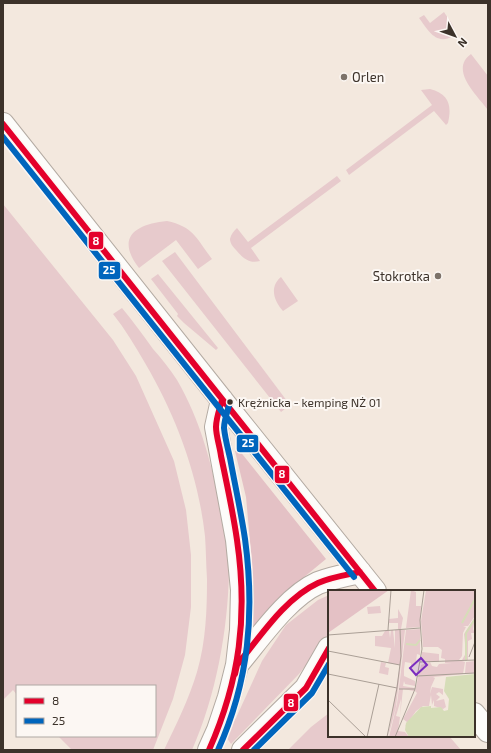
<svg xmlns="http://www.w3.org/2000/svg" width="491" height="753" viewBox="0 0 491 753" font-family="'Exo 2',sans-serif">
  <rect width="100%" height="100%" fill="#f3e8de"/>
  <path fill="#e7cacc" d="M 444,12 C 449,20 457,26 453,36 C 436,46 428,30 419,18 L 424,15 L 430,23 Z
    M 471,54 L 488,76 L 488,110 C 477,95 449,70 471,54 Z
    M 430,89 C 449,94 452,105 448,123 L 446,125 L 434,111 L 349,175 L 346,170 L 432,105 L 421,90 Z
    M 337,176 L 341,181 L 251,248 L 260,261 C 249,264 243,258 236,250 C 233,247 230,243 230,239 C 231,234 234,231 237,228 L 248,242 Z
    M 3,204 L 113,340 L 136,376 L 174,461 L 186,510 L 191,555 L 191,607 L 185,655 L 173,699 L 153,750 L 72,750 L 58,736 L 155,736 L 155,686 L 17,686 L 17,695 L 13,690 L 3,700 Z
    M 167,221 C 194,227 196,238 212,259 L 198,269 L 176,240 L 139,268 C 115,237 136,224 167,221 Z
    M 175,252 L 290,405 L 281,412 L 162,261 Z
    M 158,274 L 218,348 L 216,350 L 184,323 L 177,316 L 178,314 L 151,279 Z
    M 281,277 L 298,301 L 283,311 C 274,301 269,287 281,277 Z
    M 122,308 C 133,321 143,335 153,349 C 162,359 170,369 177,380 C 202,423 214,471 222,520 C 225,536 229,554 229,571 C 228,630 216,696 192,750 L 164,750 C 176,725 189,699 197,672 C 206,642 207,609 207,579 C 206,564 206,550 205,536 C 198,474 176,416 145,363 C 135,346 125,329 113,314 Z
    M 329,595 L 329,632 L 323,643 L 299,674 L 231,744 L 224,734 L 236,718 L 262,661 L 286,625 L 318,600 Z
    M 329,713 L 329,736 L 449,736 L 461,750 L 288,750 L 311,727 Z"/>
  <path fill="#e4c1c5" d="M 239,450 L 326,559 L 292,587 L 246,638 L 252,563 L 246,497 L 235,451 Z"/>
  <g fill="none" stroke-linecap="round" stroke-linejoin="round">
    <defs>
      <path id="secondary" d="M 3,124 L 229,409 L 375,591
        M 237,665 C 259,639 287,597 318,583 C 331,578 346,575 360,572
        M 474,714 L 488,731
        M 209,750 L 218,730 L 229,697 L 237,665 L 241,630 L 242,590 L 237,540 L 216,427 L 222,400
        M 243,750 L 306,688 L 329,648"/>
    </defs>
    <use href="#secondary" stroke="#b3aaa2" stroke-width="24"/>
    <use href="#secondary" stroke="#fdfcfa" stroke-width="22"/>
    <defs>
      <path id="bus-1" d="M 3,124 L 375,591
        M 235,674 L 237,665 C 260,637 285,598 318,583 C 331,577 346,575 360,572
        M 209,750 C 240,680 248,615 237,540 C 233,512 227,484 221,456 C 220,447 216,436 216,427 C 216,418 220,408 222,400
        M 243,750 L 306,688 L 329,648"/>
      <path id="bus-2" d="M 3,137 L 354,577
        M 218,750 C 249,681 255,613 245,539 C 241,512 235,485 230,458 C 228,449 225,438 224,428 C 224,420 228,410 230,402
        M 254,750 L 312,693 L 329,664"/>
    </defs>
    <use href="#bus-1" stroke="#fcf7f3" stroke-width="9"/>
    <use href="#bus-2" stroke="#fcf7f3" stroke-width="9"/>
    <use href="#bus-1" stroke="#e4002b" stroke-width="6"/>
    <use href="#bus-2" stroke="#0065bd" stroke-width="6"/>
  </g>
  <g fill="#7c7269" stroke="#fcf7f3" stroke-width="1.5">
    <circle cx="344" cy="77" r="4"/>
    <circle cx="438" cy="276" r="4"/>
  </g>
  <circle fill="#3c322a" stroke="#fcf7f3" stroke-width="1.5" cx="230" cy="402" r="3.5"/>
  <g text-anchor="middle" stroke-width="4" stroke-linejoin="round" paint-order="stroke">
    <g font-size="12" fill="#3c322a" stroke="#fcf7f3" text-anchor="start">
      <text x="238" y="407">Krężnicka - kemping NŻ 01</text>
    </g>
    <g font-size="13" fill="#3c322a" stroke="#fcf7f3" text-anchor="start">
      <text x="352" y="82">Orlen</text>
      <text x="430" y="281" text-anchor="end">Stokrotka</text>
    </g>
  </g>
  <g transform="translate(328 590)">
    <rect width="147" height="147" fill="#f3e8de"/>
    <path d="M 83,0 L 88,2 L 88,16 L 93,16 L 92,37 L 78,38 ZM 98,0 L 147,0 L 147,26 L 140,36 L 135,36 L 138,37 L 135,43 L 134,66 L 131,70 L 137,72 L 135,84 L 105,87 L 107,88 L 103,97 L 102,104 L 104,97 L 115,99 L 115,105 L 111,102 L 108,104 L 112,107 L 108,111 L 116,109 L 118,117 L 115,119 L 106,116 L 106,110 L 104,115 L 103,105 L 101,116 L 95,116 L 88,121 L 77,137 L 79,132 L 75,129 L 89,103 L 87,101 L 93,75 L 102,72 L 104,76 L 109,77 L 111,74 L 124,73 L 112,73 L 117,73 L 117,69 L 113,68 L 114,60 L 110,57 L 95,57 L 93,31 ZM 52,16 L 53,23 L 40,24 L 39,17 ZM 70,19 L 75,28 L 73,39 L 70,39 L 70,33 L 61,33 L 61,29 L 70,28 ZM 147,27 L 145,39 L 147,43 L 143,43 L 144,49 L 140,51 L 140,70 L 134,70 L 138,63 L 136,44 ZM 92,39 L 92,65 L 89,64 L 88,71 L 83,78 L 83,73 L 77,72 L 76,79 L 76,86 L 87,91 L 87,96 L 77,94 L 76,91 L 75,96 L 87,98 L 86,101 L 75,99 L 72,126 L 73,109 L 68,126 L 72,127 L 70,141 L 77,142 L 81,147 L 61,147 L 69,114 L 78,40 ZM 61,40 L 62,48 L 63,40 L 65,40 L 67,58 L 67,40 L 77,40 L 68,117 L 60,147 L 72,75 L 60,73 L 63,58 L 47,56 L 47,46 L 54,46 L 57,41 ZM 94,62 L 111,64 L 111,72 L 94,71 ZM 147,71 L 147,83 L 137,83 L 138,72 ZM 53,72 L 58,73 L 57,77 L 61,78 L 60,85 L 51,83 Z" fill="#e7cacc"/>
    <path d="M 0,0 L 61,0 L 0,43 Z" fill="#e4c1c5"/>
    <path d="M 147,84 L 147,147 L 81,147 L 77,140 L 78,133 L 93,117 L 103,116 L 103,118 L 113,117 L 116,121 L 120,120 L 121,109 L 116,101 L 118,87 Z" fill="#d6ddb8"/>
    <path fill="none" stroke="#d6ddb8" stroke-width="2" d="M 134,33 L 147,9M 78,54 L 88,55 L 92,50M 138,71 L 138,43 L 147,29"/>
    <path fill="none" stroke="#aa9f96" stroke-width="1" d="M 60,40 L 63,0M 0,45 L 92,38M 0,61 L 72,75M 141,67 L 147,52M 92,72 L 147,70M 0,84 L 69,98M 89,86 L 147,83M 71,99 L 87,99M 0,110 L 38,147M 39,147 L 51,94M 59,147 L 69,98 L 73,66 L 72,39M 67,147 L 87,99 L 94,59 L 92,30 L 96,0"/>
    <path fill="#7b2cbf" fill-opacity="0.15" stroke="#7b2cbf" stroke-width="2" d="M 93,68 L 99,75 L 88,85 L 82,78 Z"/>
    <rect width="147" height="147" fill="none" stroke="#3c322a" stroke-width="2"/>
  </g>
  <g stroke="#fcf7f3" stroke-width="1.5">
    <rect x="88" y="231" width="16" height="19" rx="4" fill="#e4002b"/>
    <rect x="98" y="261" width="23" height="19" rx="4" fill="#0065bd"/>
    <rect x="236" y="434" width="23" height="19" rx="4" fill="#0065bd"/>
    <rect x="274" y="465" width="16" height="19" rx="4" fill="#e4002b"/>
    <rect x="283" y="693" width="16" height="19" rx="4" fill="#e4002b"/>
  </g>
  <g font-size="11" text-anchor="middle" font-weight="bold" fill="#fff">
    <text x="96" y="245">8</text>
    <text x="109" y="274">25</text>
    <text x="248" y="447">25</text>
    <text x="282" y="478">8</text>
    <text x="291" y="707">8</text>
  </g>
  <rect width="491" height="753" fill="none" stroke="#3c322a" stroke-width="8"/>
  <rect x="16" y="685" width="140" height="52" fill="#fcf7f3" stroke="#afa8a3"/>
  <rect x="24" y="698" width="20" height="6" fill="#e4002b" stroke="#afa8a3"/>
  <text x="52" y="705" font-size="12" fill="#3c322a">8</text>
  <rect x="24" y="718" width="20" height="6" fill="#0065bd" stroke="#afa8a3"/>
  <text x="52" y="725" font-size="12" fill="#3c322a">25</text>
  <g transform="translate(455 36) rotate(131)" stroke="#fcf7f3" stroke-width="3" paint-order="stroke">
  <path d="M0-3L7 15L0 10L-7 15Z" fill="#3c322a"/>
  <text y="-6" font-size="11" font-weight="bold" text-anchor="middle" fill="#3c322a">N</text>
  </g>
</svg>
